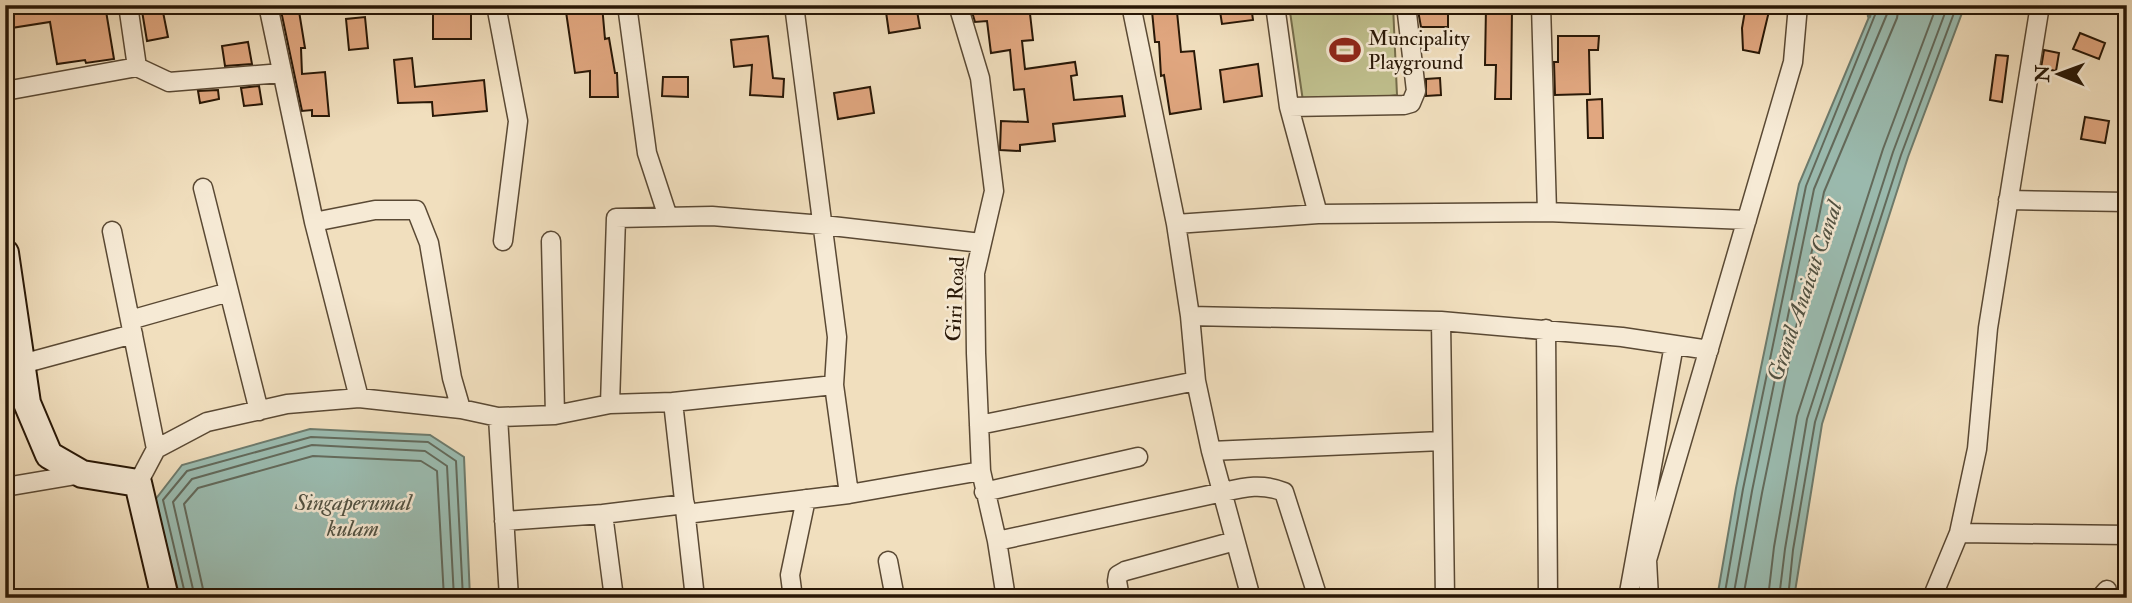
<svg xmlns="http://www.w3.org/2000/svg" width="2132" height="603" viewBox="0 0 2132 603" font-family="'IM FELL Double Pica',serif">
  <rect width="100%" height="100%" fill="#f1dfbe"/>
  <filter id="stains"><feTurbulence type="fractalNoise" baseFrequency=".00286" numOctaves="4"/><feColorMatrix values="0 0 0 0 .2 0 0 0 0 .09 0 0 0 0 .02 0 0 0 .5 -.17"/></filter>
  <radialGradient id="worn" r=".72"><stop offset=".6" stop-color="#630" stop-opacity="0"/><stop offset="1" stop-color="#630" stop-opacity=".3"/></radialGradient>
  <path fill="#c0c08e" stroke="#746c4a" stroke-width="2" d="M 1289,5 L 1393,5 L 1397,95 L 1304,108 Z"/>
  <path fill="#9bbdb2" stroke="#6d7b6d" stroke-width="2" d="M 1874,5 L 1965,5 L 1908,157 L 1822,424 L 1794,598 L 1717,598 L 1736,488 L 1799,184 Z
    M 310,429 L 430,435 L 464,457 L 470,598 L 180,598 L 155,500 L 182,465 Z"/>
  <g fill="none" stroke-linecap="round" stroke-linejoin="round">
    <path stroke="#626a5c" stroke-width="2" d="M 186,598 L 163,500 L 187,471 L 311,437 L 428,442 L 456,461 L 463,598
      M 195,598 L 173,502 L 192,479 L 312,445 L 425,451 L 447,466 L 454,598
      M 205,598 L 184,504 L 198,488 L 313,456 L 421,461 L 437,471 L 444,598
      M 1724,598 L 1743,489 L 1806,186 L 1879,5
      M 1733,598 L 1752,491 L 1814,189 L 1887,14 L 1888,5
      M 1743,598 L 1762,493 L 1824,192 L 1897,18 L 1899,5
      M 1768,598 L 1774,547 L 1797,416 L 1883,149 L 1937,5
      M 1779,598 L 1785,549 L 1807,419 L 1893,152 L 1948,5
      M 1788,598 L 1793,550 L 1815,422 L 1901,155 L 1957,5"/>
    <path stroke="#6d7b6d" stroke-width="4.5" d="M 1869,16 L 1871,5"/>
  </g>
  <path fill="#e1a780" stroke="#281706" stroke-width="2" d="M 5,5 L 105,5 L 114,59 L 86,63 L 85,60 L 57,64 L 50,22 L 5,29 Z
    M 298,5 L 305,48 L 301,48 L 302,74 L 325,72 L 329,116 L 312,116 L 312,110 L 302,111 L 280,6 Z
    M 565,5 L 602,5 L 605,39 L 609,38 L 615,73 L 617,73 L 618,97 L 590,97 L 590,71 L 575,73 Z
    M 885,5 L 916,5 L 920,28 L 889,33 Z
    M 970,5 L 1029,5 L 1033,40 L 1022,41 L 1025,69 L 1075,62 L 1077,75 L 1071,76 L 1074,100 L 1122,96 L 1125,116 L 1053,124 L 1055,141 L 1020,145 L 1020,151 L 1000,150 L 1001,121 L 1028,122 L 1024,89 L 1014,90 L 1010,50 L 991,53 L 987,21 L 975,22 Z
    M 1219,5 L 1251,5 L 1253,20 L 1222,24 Z
    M 1417,5 L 1448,5 L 1448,27 L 1421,27 Z
    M 1746,5 L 1770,7 L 1759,53 L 1743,50 L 1742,28 Z
    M 162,7 L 168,37 L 147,41 L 142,11 Z
    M 1486,7 L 1512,7 L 1511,99 L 1495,99 L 1496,65 L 1485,65 Z
    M 1172,8 L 1172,12 L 1177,12 L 1181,52 L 1194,51 L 1201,109 L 1170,114 L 1164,75 L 1161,76 L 1159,42 L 1155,42 L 1152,11 Z
    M 471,13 L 471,39 L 433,39 L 433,14 Z
    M 365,17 L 368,48 L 349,50 L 346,19 Z
    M 2080,33 L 2105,43 L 2099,59 L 2073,49 Z
    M 768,36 L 773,78 L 784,79 L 783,97 L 750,95 L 752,65 L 734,67 L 731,40 Z
    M 1558,36 L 1599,36 L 1598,50 L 1589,50 L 1590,94 L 1555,95 L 1554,62 L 1558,62 Z
    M 248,42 L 252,64 L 225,66 L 222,46 Z
    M 2044,50 L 2059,53 L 2056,71 L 2041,68 Z
    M 1996,55 L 2008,56 L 2002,102 L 1990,100 Z
    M 412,58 L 415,87 L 484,80 L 487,111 L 433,116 L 432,102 L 398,103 L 394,60 Z
    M 1258,64 L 1262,96 L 1224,102 L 1220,70 Z
    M 663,77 L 688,77 L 688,97 L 662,96 Z
    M 1440,78 L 1441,95 L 1426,96 L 1426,79 Z
    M 259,86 L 262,104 L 244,106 L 241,88 Z
    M 870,87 L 874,113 L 838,119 L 834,93 Z
    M 218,90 L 219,99 L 200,103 L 198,91 Z
    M 1602,99 L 1603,138 L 1588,138 L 1587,100 Z
    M 2085,117 L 2109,121 L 2105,143 L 2081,139 Z"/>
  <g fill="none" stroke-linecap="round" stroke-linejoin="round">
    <defs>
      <path id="minor" d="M 128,5 L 137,67
        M 496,5 L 518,121 L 503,241
        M 627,5 L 647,153 L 668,217
        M 958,5 L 980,78 L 994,191 L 975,273 L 976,353 L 981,471 L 997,541 L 1006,598
        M 1131,5 L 1176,224 L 1190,316 L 1196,381 L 1211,451 L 1251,598
        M 1275,5 L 1289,107 L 1318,214
        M 5,91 L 137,67 L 169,82 L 282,73
        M 1289,107 L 1404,105 L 1411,103 L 1416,91 L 1406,5
        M 203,188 L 259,411
        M 2008,200 L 2127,202
        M 1547,212 L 1747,220
        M 314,222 L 375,210 L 416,210 L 429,243 L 452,378 L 461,409 L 498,417 L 555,415 L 610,404 L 673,402 L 834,385 L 837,337 L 794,5
        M 1176,224 L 1318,214 L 1547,212 L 1541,5
        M 112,231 L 156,449
        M 551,241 L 555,415
        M 1190,316 L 1441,321 L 1622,337 L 1709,350
        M 130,320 L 229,292
        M 1441,321 L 1445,598
        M 1546,329 L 1548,598
        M 22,364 L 133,334
        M 834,385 L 849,494 L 981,471
        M 359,398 L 461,409
        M 673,402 L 695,598
        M 610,404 L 616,218 L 712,216 L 823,225 L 981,243
        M 498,417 L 509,598
        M 979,425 L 1196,381
        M 1211,451 L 1442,441
        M 138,483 L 156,449 L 207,422 L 287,404 L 359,398 L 314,222 L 268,5
        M 5,487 L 82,474
        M 984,492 L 1138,457
        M 603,514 L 685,504
        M 686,514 L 849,494
        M 504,521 L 603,514 L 614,598
        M 1959,533 L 2127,535
        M 997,541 L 1223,492 C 1245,487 1262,483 1284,492 L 1318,598
        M 888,561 L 895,598
        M 793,598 L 790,575 L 806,499
        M 1120,598 L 1117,581 L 1118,575 L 1125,571 L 1235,541
        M 1628,598 L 1674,345
        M 1649,598 L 1647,560 L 1793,62 L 1798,5
        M 1932,598 L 1959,533 L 1977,449 L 1988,328 L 2040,5
        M 2100,598 L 2107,590"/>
      <path id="secondary" d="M 5,253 L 27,403 L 49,455 L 82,474 L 138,483 L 165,598"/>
    </defs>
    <use href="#minor" stroke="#5a4934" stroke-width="21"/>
    <use href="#secondary" stroke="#281706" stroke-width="30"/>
    <use href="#minor" stroke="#f6ead5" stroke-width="18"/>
    <use href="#secondary" stroke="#f6ead5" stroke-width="26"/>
  </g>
  <defs>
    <symbol id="stadium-bare" viewBox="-9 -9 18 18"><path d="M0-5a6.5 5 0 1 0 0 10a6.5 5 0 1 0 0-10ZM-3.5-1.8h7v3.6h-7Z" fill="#8f2418" stroke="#f6ead5" stroke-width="2.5" paint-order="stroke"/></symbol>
  </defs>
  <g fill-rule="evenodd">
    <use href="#stadium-bare" x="1323" y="28" width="44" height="44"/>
  </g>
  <g text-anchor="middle" stroke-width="5" stroke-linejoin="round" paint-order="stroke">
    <g font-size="21" fill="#281706" stroke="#f6ead5" text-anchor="start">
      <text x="1368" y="45">Muncipality<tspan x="1368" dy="24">Playground</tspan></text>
    </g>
    <g font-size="21" fill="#281706" stroke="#f6ead5">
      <text transform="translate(955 299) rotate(-87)" y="7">Giri Road</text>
    </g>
    <g font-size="23" font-style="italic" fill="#505142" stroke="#f6ead5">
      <text transform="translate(1804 291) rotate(-71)" y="8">Grand Anaicut Canal</text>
      <text x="353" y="510">Singaperumal<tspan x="353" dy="26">kulam</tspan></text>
    </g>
  </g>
  <rect width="2132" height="603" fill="none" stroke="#f1dfbe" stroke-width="28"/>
  <rect x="7" y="7" width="2118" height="589" fill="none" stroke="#281706" stroke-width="3.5"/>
  <rect x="14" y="14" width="2104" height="575" fill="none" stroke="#281706" stroke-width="2"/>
  <g transform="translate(2059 74) rotate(271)" stroke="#f6ead5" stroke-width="5" paint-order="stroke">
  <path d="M0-5L12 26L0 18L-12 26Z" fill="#281706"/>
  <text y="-10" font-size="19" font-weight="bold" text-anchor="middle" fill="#281706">N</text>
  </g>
  <rect width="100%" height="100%" filter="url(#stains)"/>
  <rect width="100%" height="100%" fill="url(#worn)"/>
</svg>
